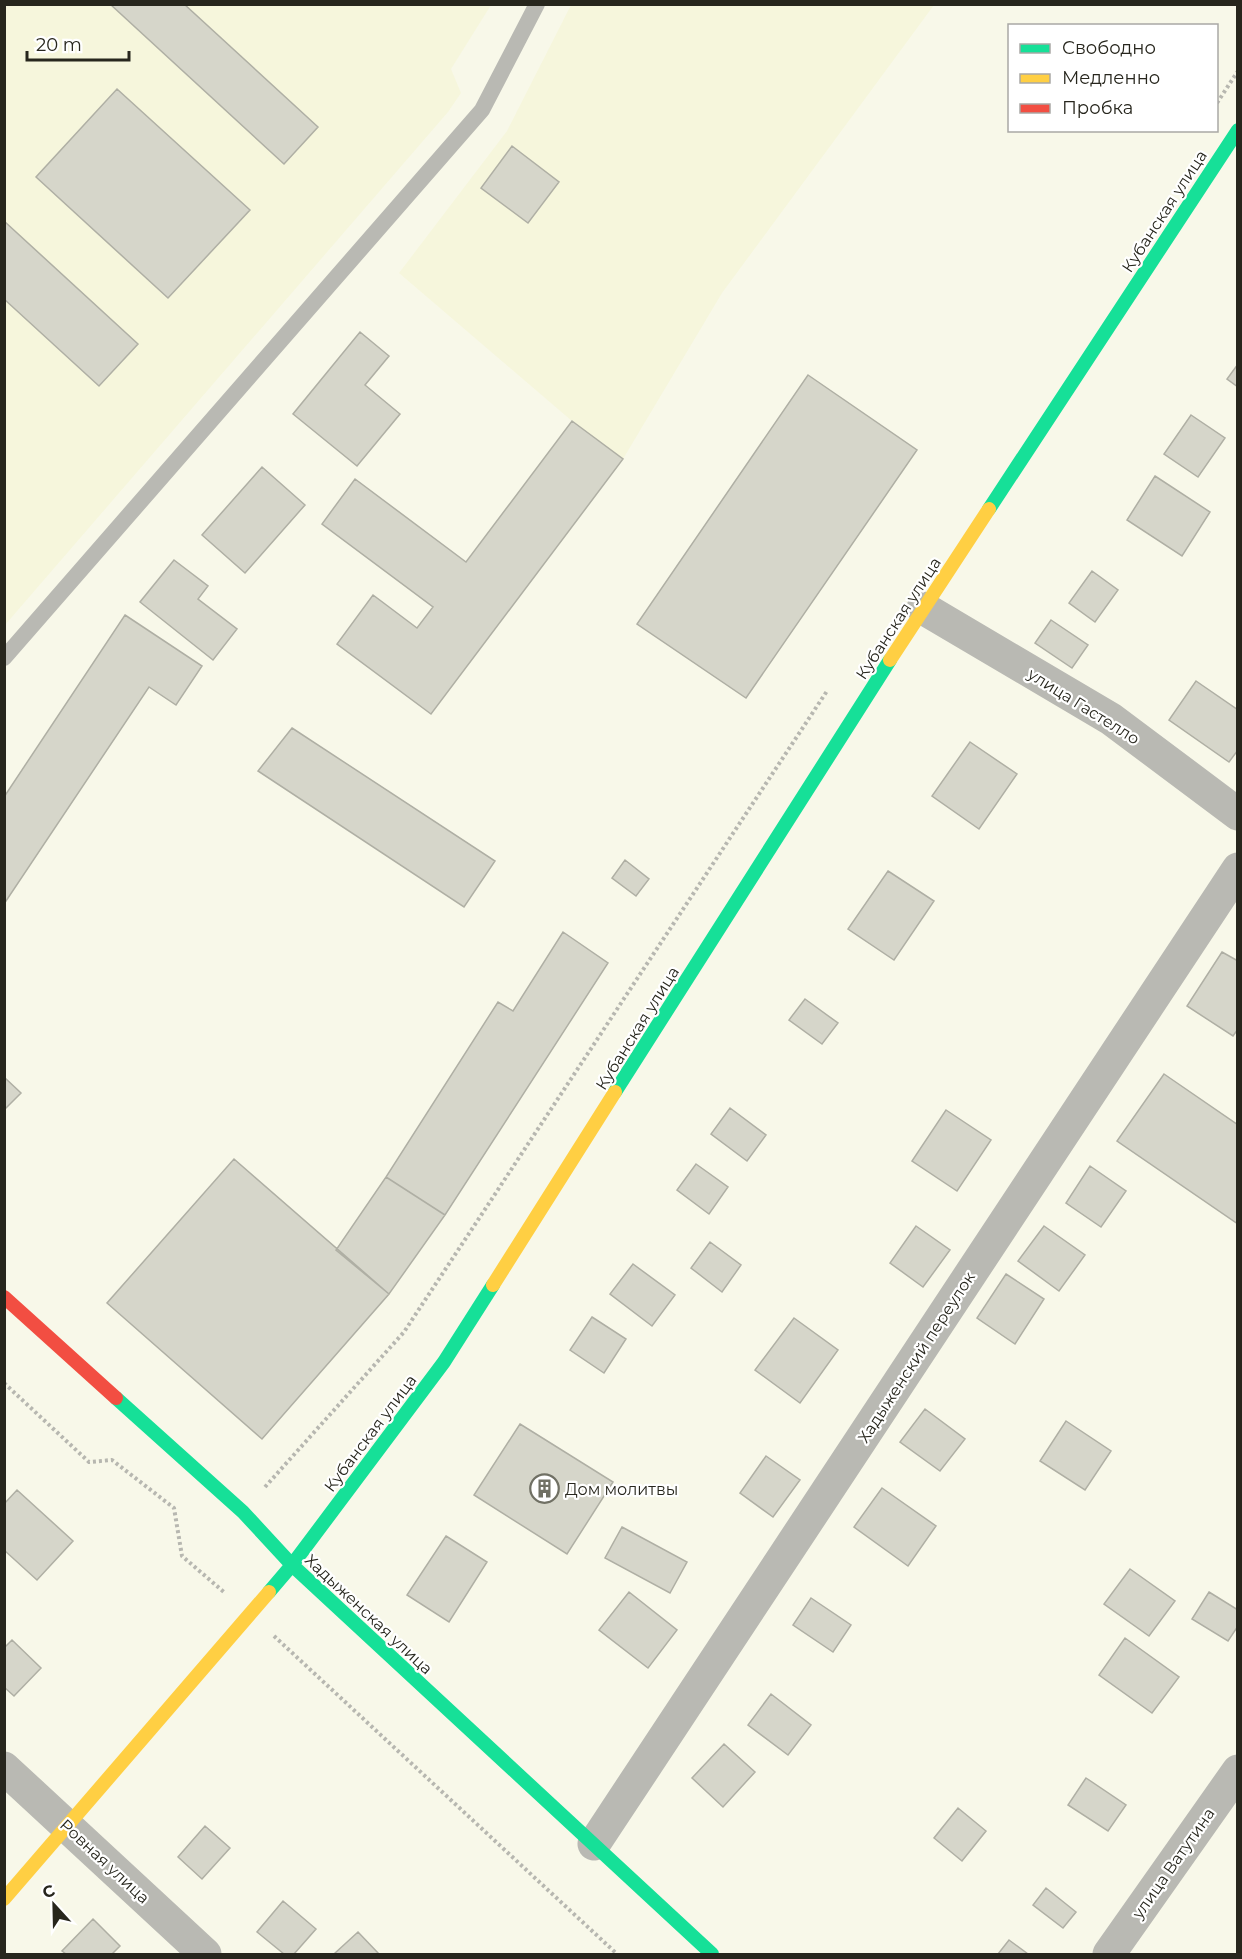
<svg xmlns="http://www.w3.org/2000/svg" width="1242" height="1959" viewBox="0 0 1242 1959" font-family="Montserrat,sans-serif">
  <rect width="100%" height="100%" fill="#f8f8e9"/>
  <path fill="#f6f6dc" d="M 5,5 L 491,5 L 451,69 L 461,93 L 448,112 L 5,625 Z
    M 571,5 L 934,5 L 722,293 L 623,459 L 572,421 L 399,273 L 507,131 Z"/>
  <path fill="#d6d6ca" stroke="#afafa4" stroke-width="1.5" d="M 110,4 L 184,4 L 318,127 L 284,164 Z
    M 117,89 L 250,210 L 168,298 L 36,177 Z
    M 512,146 L 559,182 L 528,223 L 481,188 Z
    M 4,221 L 138,344 L 99,386 L 4,299 Z
    M 360,332 L 389,356 L 365,385 L 400,414 L 357,466 L 293,414 Z
    M 1238,364 L 1238,387 L 1227,379 Z
    M 808,375 L 917,450 L 746,698 L 637,624 Z
    M 1191,415 L 1225,438 L 1198,477 L 1164,454 Z
    M 572,421 L 623,459 L 431,714 L 337,644 L 373,595 L 417,628 L 433,607 L 322,524 L 355,479 L 466,562 Z
    M 262,467 L 305,505 L 245,573 L 202,535 Z
    M 1155,476 L 1210,512 L 1182,556 L 1127,520 Z
    M 174,560 L 208,586 L 198,599 L 237,629 L 213,660 L 140,602 Z
    M 1092,571 L 1118,590 L 1095,622 L 1069,603 Z
    M 125,615 L 202,666 L 176,705 L 149,687 L 4,904 L 4,797 Z
    M 1051,620 L 1088,645 L 1072,668 L 1035,643 Z
    M 1196,681 L 1238,710 L 1238,750 L 1229,762 L 1169,720 Z
    M 292,728 L 495,861 L 464,907 L 258,771 Z
    M 970,742 L 1017,774 L 979,829 L 932,796 Z
    M 625,860 L 649,879 L 636,896 L 612,878 Z
    M 888,871 L 934,901 L 894,960 L 848,929 Z
    M 563,932 L 608,963 L 445,1215 L 386,1177 L 498,1002 L 513,1011 Z
    M 1222,952 L 1238,961 L 1238,1029 L 1233,1036 L 1187,1006 Z
    M 805,999 L 838,1023 L 822,1044 L 789,1020 Z
    M 1164,1074 L 1238,1125 L 1238,1224 L 1117,1141 Z
    M 4,1077 L 21,1093 L 4,1110 Z
    M 730,1108 L 766,1135 L 747,1161 L 711,1134 Z
    M 946,1110 L 991,1140 L 957,1191 L 912,1161 Z
    M 234,1159 L 389,1294 L 262,1439 L 107,1303 Z
    M 696,1164 L 728,1187 L 709,1214 L 677,1190 Z
    M 1090,1166 L 1126,1191 L 1101,1227 L 1066,1203 Z
    M 386,1177 L 445,1215 L 389,1294 L 336,1250 Z
    M 916,1226 L 950,1250 L 923,1287 L 890,1263 Z
    M 1044,1226 L 1085,1255 L 1059,1291 L 1018,1261 Z
    M 710,1242 L 741,1265 L 722,1292 L 691,1268 Z
    M 633,1264 L 675,1295 L 652,1326 L 610,1294 Z
    M 1006,1274 L 1044,1299 L 1015,1344 L 977,1318 Z
    M 592,1317 L 626,1339 L 604,1373 L 570,1350 Z
    M 794,1318 L 838,1350 L 800,1403 L 755,1370 Z
    M 925,1409 L 965,1439 L 940,1471 L 900,1442 Z
    M 1066,1421 L 1111,1451 L 1085,1490 L 1040,1461 Z
    M 520,1424 L 613,1482 L 567,1554 L 474,1495 Z
    M 766,1456 L 800,1480 L 773,1517 L 740,1493 Z
    M 882,1488 L 936,1526 L 908,1566 L 854,1527 Z
    M 17,1490 L 73,1541 L 37,1580 L 4,1550 L 4,1504 Z
    M 622,1527 L 687,1562 L 670,1593 L 605,1558 Z
    M 446,1536 L 487,1562 L 449,1622 L 407,1595 Z
    M 1130,1569 L 1175,1601 L 1149,1636 L 1104,1604 Z
    M 629,1592 L 677,1630 L 648,1668 L 599,1630 Z
    M 1209,1592 L 1238,1610 L 1238,1626 L 1228,1641 L 1192,1619 Z
    M 811,1598 L 851,1625 L 833,1652 L 793,1625 Z
    M 1125,1638 L 1179,1677 L 1152,1713 L 1099,1675 Z
    M 12,1640 L 41,1668 L 14,1696 L 4,1687 L 4,1648 Z
    M 771,1694 L 811,1725 L 788,1755 L 748,1725 Z
    M 724,1744 L 755,1772 L 723,1807 L 692,1778 Z
    M 1086,1778 L 1126,1805 L 1108,1831 L 1068,1805 Z
    M 958,1808 L 986,1831 L 962,1861 L 934,1838 Z
    M 205,1826 L 230,1848 L 202,1879 L 178,1857 Z
    M 1046,1888 L 1076,1912 L 1063,1928 L 1033,1905 Z
    M 283,1901 L 316,1929 L 294,1954 L 284,1954 L 257,1932 Z
    M 93,1919 L 120,1946 L 112,1954 L 66,1954 L 62,1951 Z
    M 358,1932 L 379,1954 L 334,1954 Z
    M 1009,1940 L 1028,1954 L 998,1954 Z"/>
  <g fill="none" stroke-linecap="round" stroke-linejoin="round">
    <path stroke="#b7b7b0" stroke-width="4" stroke-dasharray="3 3" stroke-linecap="butt" d="M 1217,103 L 1238,71
      M 4,1383 L 89,1462 L 112,1460 L 174,1508 L 182,1556 L 225,1593
      M 265,1487 L 404,1332 L 827,691
      M 274,1636 L 617,1954"/>
    <path stroke="#b9b9b3" stroke-width="16" d="M 4,658 L 482,110 L 537,4"/>
    <path stroke="#b9b9b3" stroke-width="33" d="M 923,608 L 1111,719 L 1238,814
      M 4,1768 L 205,1954
      M 594,1844 L 1238,869
      M 1109,1954 L 1238,1771"/>
    <path stroke="#16e098" stroke-width="14" d="M 989,509 L 1238,130
      M 615,1092 L 890,660
      M 116,1398 L 243,1512 L 292,1565 L 712,1954
      M 269,1592 L 292,1565 L 444,1362 L 493,1285"/>
    <path stroke="#ffcf43" stroke-width="14" d="M 890,660 L 989,509
      M 493,1285 L 615,1092
      M 4,1899 L 269,1592"/>
    <path stroke="#f24e42" stroke-width="14" d="M 4,1297 L 116,1398"/>
  </g>
  <defs>
    <symbol id="building-ring" viewBox="-11 -11 22 22"><circle r="9.5" fill="#fff" stroke="#707064" stroke-width="1.5"/><path d="M-4-6H4V6H1V3H-1V6H-4ZM-2.5-4.3h1.7v1.8h-1.7ZM.8-4.3h1.7v1.8H.8ZM-2.5-1h1.7V.8h-1.7ZM.8-1h1.7V.8H.8Z" fill="#707064"/></symbol>
  </defs>
  <g fill-rule="evenodd">
    <use href="#building-ring" x="528" y="1472" width="33" height="33"/>
  </g>
  <g text-anchor="middle" stroke-width="4.5" stroke-linejoin="round" paint-order="stroke">
    <g font-size="16" fill="#27261d" stroke="#fff">
      <text transform="translate(1164 211) rotate(-57)" y="6">Кубанская улица</text>
      <text transform="translate(898 618) rotate(-57)" y="6">Кубанская улица</text>
      <text transform="translate(1084 706) rotate(32)" y="6">улица Гастелло</text>
      <text transform="translate(637 1028) rotate(-58)" y="6">Кубанская улица</text>
      <text transform="translate(916 1357) rotate(-57)" y="6">Хадыженский переулок</text>
      <text transform="translate(370 1433) rotate(-53)" y="6">Кубанская улица</text>
      <text transform="translate(369 1614) rotate(43)" y="6">Хадыженская улица</text>
      <text transform="translate(105 1861) rotate(43)" y="6">Ровная улица</text>
      <text transform="translate(1173 1863) rotate(-55)" y="6">улица Ватутина</text>
    </g>
    <g font-size="16" fill="#27261d" stroke="#fff" text-anchor="start">
      <text x="565" y="1495">Дом молитвы</text>
    </g>
  </g>
  <rect width="1242" height="1959" fill="none" stroke="#27261d" stroke-width="12"/>
  <rect x="1008" y="24" width="210" height="108" fill="#ffffff" stroke="#a9a8a5" stroke-width="1.5"/>
  <rect x="1020" y="44" width="30" height="9" fill="#16e098" stroke="#a9a8a5" stroke-width="1.5"/>
  <text x="1062" y="54" font-size="18" fill="#27261d">Свободно</text>
  <rect x="1020" y="74" width="30" height="9" fill="#ffcf43" stroke="#a9a8a5" stroke-width="1.5"/>
  <text x="1062" y="84" font-size="18" fill="#27261d">Медленно</text>
  <rect x="1020" y="104" width="30" height="9" fill="#f24e42" stroke="#a9a8a5" stroke-width="1.5"/>
  <text x="1062" y="114" font-size="18" fill="#27261d">Пробка</text>
  <g transform="translate(54 1905) rotate(338)" stroke="#ffffff" stroke-width="4.5" paint-order="stroke">
  <path d="M0-4.5L10 22L0 15L-10 22Z" fill="#27261d"/>
  <text y="-9" font-size="16" font-weight="bold" text-anchor="middle" fill="#27261d">С</text>
  </g>
  <path d="M27 51v9h102v-9" fill="none" stroke="#27261d" stroke-width="3"/>
  <text x="36" y="51" font-size="18" fill="#27261d" stroke="#ffffff" stroke-width="4.5" paint-order="stroke">20 m</text>
</svg>
